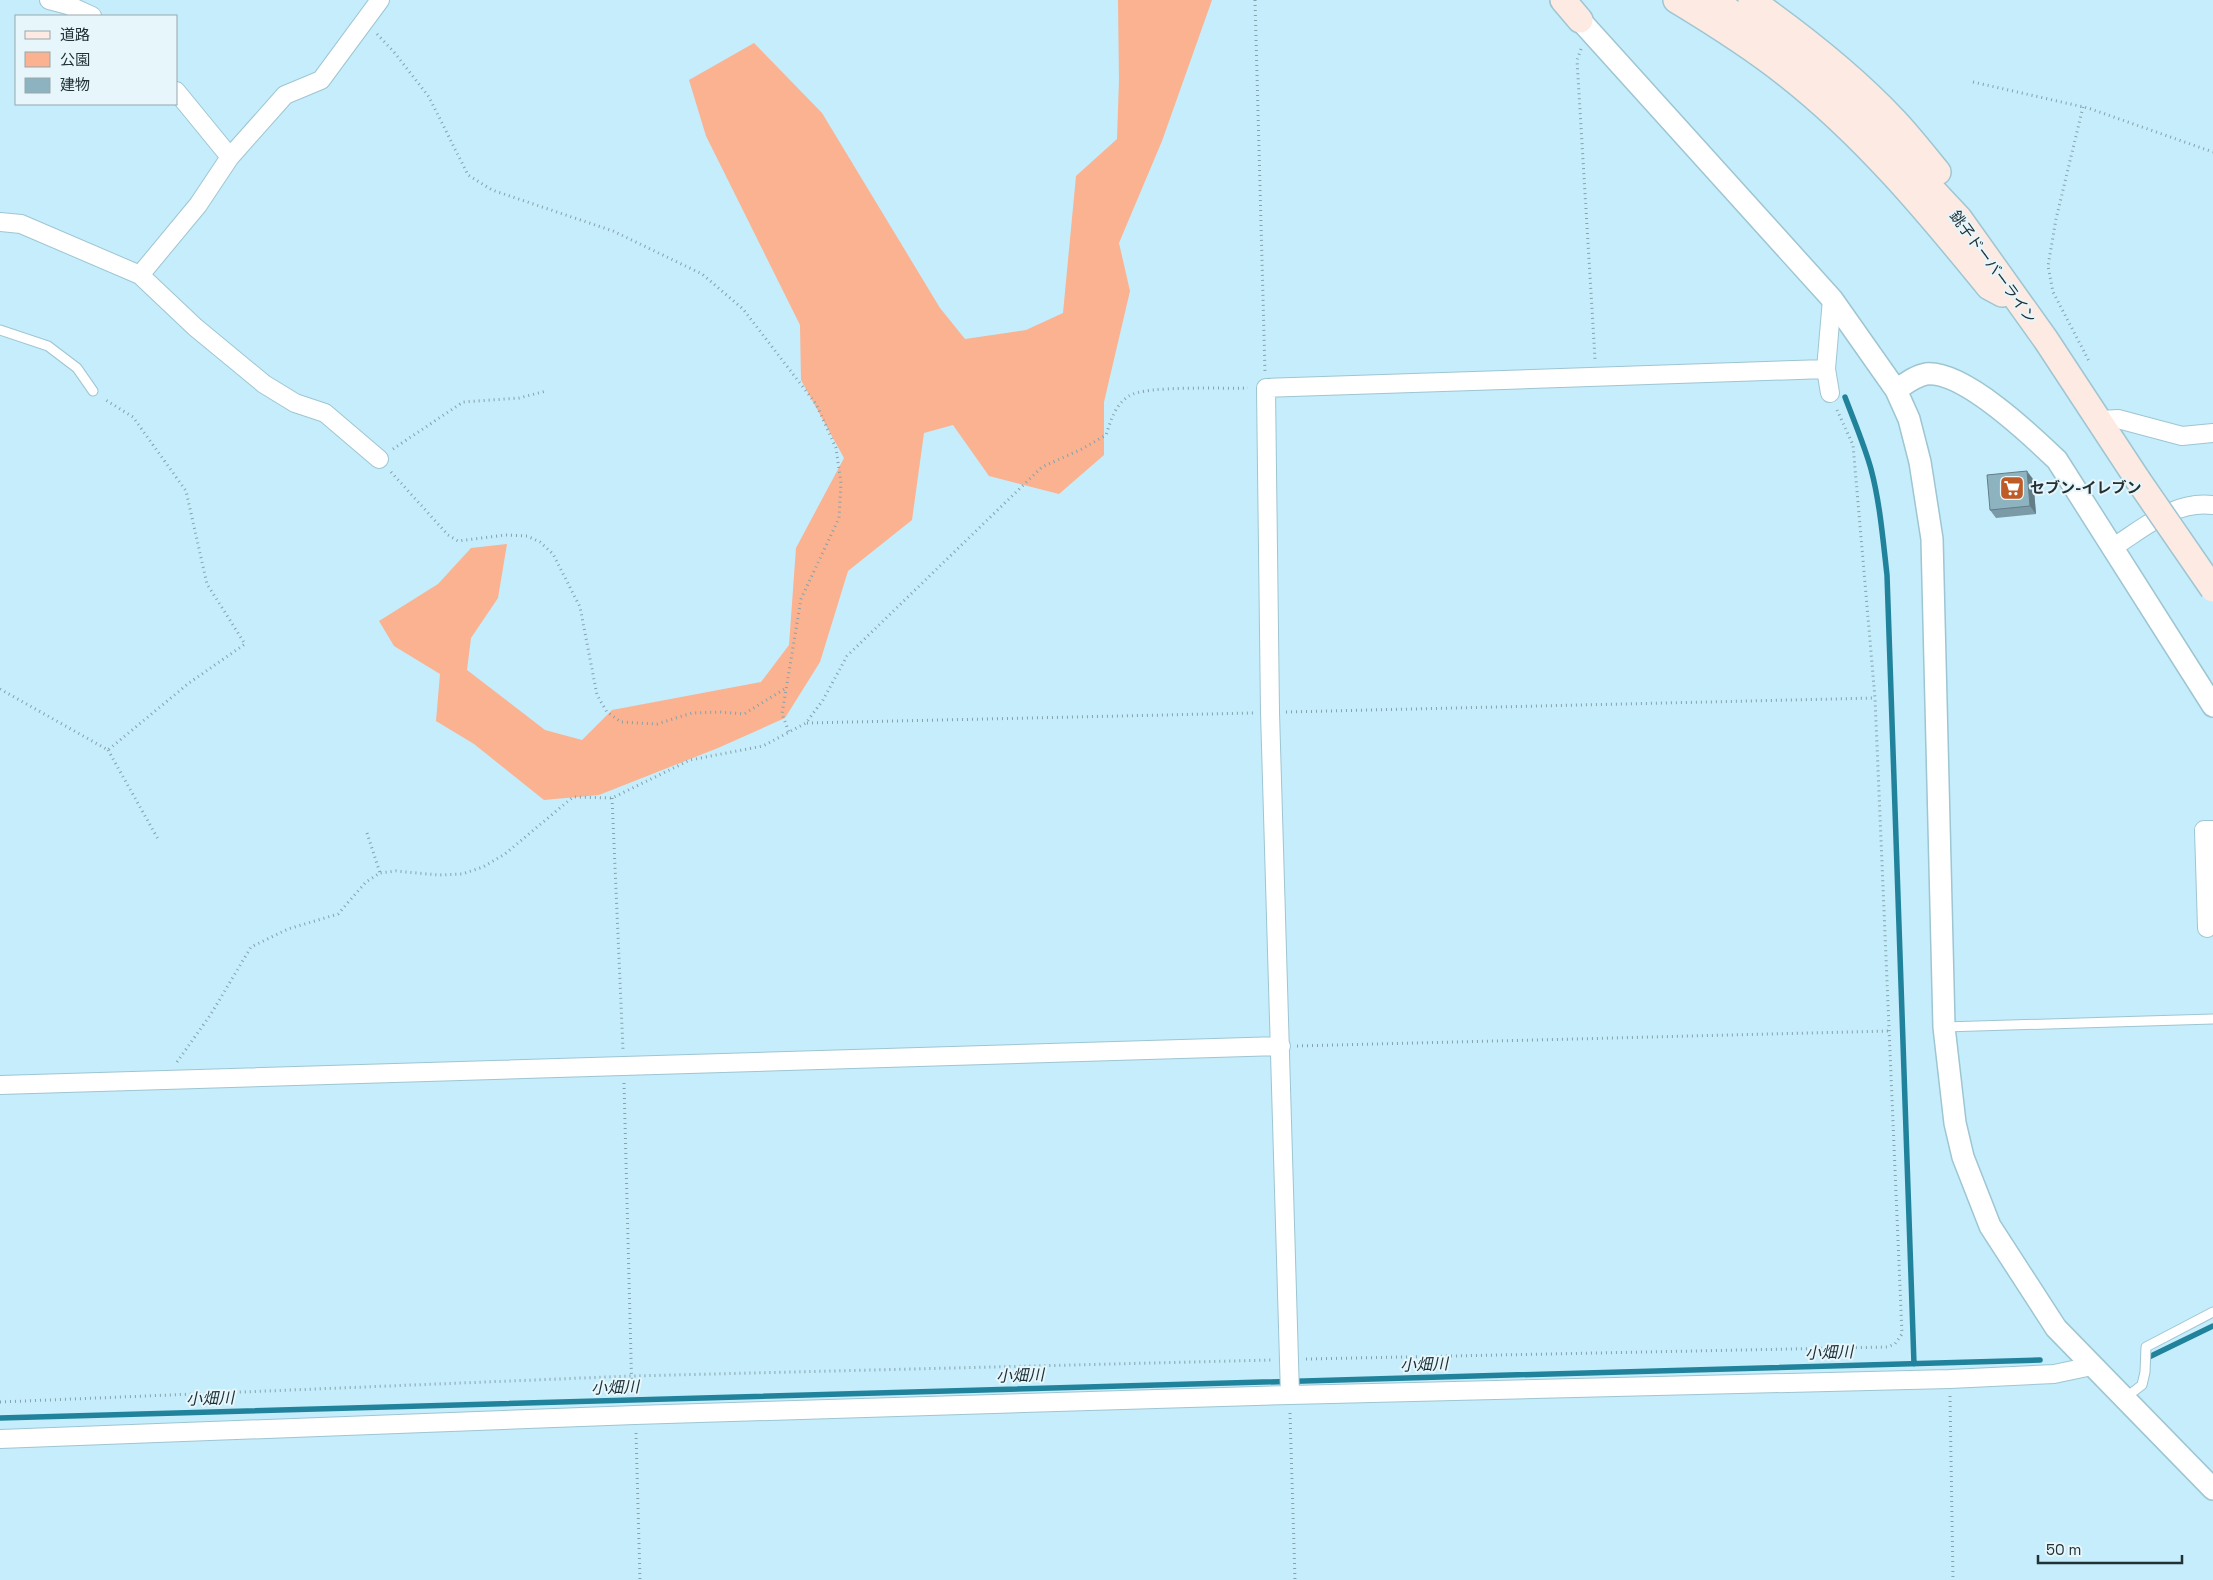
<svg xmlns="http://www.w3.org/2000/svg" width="2213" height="1580" viewBox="0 0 2213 1580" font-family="'Space Grotesk','Noto Sans JP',sans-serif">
  <rect width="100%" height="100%" fill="#c5edfb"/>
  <path fill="#fab291" d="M 1118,0 L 1212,0 L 1162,141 L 1119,243 L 1130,291 L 1104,402 L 1104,455 L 1059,494 L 989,476 L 953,425 L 924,433 L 912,520 L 848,571 L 820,662 L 785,718 L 718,748 L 599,795 L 544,800 L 474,744 L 436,721 L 440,674 L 394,646 L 379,621 L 438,584 L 471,548 L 507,544 L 498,598 L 471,638 L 467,670 L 545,730 L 582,740 L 612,710 L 761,682 L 789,645 L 796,548 L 844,458 L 801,380 L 800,325 L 706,136 L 689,80 L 754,43 L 822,113 L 940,308 L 965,339 L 1026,330 L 1063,313 L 1076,176 L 1117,139 L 1119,80 Z"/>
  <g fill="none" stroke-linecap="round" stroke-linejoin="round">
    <path stroke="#21829b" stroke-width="5.5" d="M 1845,397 C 1854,421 1864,444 1871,469 C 1880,503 1883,540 1887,575 L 1914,1364
      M 2149,1357 L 2213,1326
      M 0,1418 L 2040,1360"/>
    <defs>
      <path id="service" d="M 0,330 L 48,346 L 77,368 L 93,391
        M 1944,1027 L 2213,1019
        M 2125,1398 L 2142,1385 L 2145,1372 L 2146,1347 L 2213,1312"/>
      <path id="minor" d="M 49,0 L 68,5 L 92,16
        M 176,91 L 230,157
        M 0,222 L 21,224 L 140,275 L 195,327 L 264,384 L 295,403 L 325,413 L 379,459
        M 140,275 L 198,205 L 230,157 L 285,95 L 321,80 L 380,0
        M 1830,393 L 1826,369 L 1832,299
        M 2100,420 L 2118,419 L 2182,436 L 2213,433
        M 2112,548 C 2144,528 2174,500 2213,505
        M 2207,928 L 2204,830 L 2213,830
        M 0,1085 L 1281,1046
        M 1290,1395 L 1270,712 L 1266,388 L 1826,369
        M 0,1439 L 635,1415 L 1290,1395 L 1950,1379 L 2054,1374 L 2092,1366"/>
      <path id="tertiary" d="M 1580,20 L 1832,299 L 1896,390 L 1909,419 L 1920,462 L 1932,539 L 1944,1027 L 1955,1123 L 1963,1157 L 1990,1226 L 2056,1328 L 2213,1489
        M 1896,390 C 1905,384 1915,376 1926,374 C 1963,370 2032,436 2057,460 L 2213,706"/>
      <path id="secondary" d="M 1563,0 L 1580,20
        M 1676,0 C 1714,23 1751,46 1786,74 C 1864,135 1927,211 1989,287 L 2002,294
        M 1713,0 L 1779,44 L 1820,76 L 1857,109 L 1959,218 L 2046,340 L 2138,480
        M 1751,0 C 1802,36 1853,76 1895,121 C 1910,137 1924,155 1938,172"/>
    </defs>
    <use href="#service" stroke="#9ec5d2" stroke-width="11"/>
    <use href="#minor" stroke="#9ec5d2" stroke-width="20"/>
    <use href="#tertiary" stroke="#9ec5d2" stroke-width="24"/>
    <use href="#secondary" stroke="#9ec5d2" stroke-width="28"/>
    <path stroke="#84a2ac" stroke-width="3" stroke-dasharray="1 4" stroke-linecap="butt" d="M 1255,0 L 1265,372
      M 377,34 L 394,52 L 429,97 L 468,175 L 492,190 L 613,231 L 702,274 L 743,309 L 816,404 L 836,448 L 841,483 L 839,518 L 801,599 L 782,714 L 789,732
      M 1581,49 L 1577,60 L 1595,359
      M 1973,82 L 2088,108 L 2213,152
      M 2083,107 L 2056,219 L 2048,266 L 2053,292 L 2090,363
      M 393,449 L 463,402 L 519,398 L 546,391
      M 391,472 L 448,535 L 458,541 L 505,535 L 527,536 L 540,542 L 553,554 L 580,607 L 597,695 L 607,712 L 621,722 L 657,724 L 692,713 L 720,712 L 744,714 L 786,688
      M 0,689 L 108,750 L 189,683 L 245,644 L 207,584 L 186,491 L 133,417 L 104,399
      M 1286,712 L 1875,698
      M 807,723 L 1253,713
      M 108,750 L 158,839
      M 612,798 L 623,1050
      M 367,833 L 380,873
      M 1297,1046 L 1889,1031
      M 177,1062 L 211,1014 L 251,947 L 288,929 L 338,914 L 366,882 L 380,873 L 396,871 L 438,875 L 462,874 L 483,867 L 505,854 L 573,797 L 612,798 L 690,760 L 763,746 L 806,723 L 823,700 L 847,656 L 1042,467 L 1082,449 L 1106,435 C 1111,420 1115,405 1129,396 C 1145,385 1225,389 1248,388
      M 624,1083 L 632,1397
      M 1306,1359 L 1887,1347 L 1895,1344 L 1902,1334 L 1875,698 L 1853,445 L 1837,410
      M 1950,1396 L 1953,1580
      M 0,1402 L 631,1376 L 1272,1360
      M 1290,1413 L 1295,1580
      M 636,1433 L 640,1580"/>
    <use href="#service" stroke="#fff" stroke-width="9"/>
    <use href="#minor" stroke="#fff" stroke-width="18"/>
    <use href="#tertiary" stroke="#fff" stroke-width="21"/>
    <use href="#secondary" stroke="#fdeae2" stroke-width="25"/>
    <defs>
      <path id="secondary-bridge" d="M 2138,480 L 2213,589"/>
    </defs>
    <use href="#secondary-bridge" stroke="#9ec5d2" stroke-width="28" stroke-linecap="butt"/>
    <use href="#secondary-bridge" stroke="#fdeae2" stroke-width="25"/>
  </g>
  <path fill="#799aa6" d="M 2033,479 L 2036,514 L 1996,518 L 1990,510 Z"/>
  <path fill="#637d87" d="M 2027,471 L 2033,479 L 2036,514 L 2030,506 Z"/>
  <path fill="#8db3c1" stroke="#637d87" d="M 2027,471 L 2030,506 L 1990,510 L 1987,475 Z"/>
  <defs>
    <symbol id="supermarket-square" viewBox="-11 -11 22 22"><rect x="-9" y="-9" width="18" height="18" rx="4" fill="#bf5b27" stroke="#e6f6fb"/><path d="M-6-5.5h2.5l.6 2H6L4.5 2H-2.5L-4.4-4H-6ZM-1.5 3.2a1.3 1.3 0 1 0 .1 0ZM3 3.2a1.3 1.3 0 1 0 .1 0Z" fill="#fff"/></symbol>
  </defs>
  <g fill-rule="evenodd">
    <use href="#supermarket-square" x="1998" y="474" width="28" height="28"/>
  </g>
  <g text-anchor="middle" stroke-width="4" stroke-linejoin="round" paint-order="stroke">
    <g font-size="15" fill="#213136" stroke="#e6f6fb">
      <text transform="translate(1993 267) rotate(54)" y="5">銚子ドーバーライン</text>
    </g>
    <g font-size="15" font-weight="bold" fill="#213136" stroke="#e6f6fb" text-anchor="start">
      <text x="2030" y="493">セブン-イレブン</text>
    </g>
    <g font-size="16" font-style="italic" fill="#1b2f36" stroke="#e6f6fb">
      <text transform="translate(1829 1352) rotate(-2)" y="6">小畑川</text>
      <text transform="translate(1424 1364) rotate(-2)" y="6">小畑川</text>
      <text transform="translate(1020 1375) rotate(-2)" y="6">小畑川</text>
      <text transform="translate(615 1387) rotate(-2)" y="6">小畑川</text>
      <text transform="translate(210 1398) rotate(-2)" y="6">小畑川</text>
    </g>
  </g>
  <rect x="15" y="15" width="162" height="90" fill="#e6f6fb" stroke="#97a7ac"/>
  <rect x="25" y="31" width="25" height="8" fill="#fdeae2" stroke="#97a7ac"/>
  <text x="60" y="40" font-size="15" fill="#213136">道路</text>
  <rect x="25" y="52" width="25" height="15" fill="#fab291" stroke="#97a7ac"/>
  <text x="60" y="65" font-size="15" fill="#213136">公園</text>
  <rect x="25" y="78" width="25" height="15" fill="#8db3c1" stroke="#97a7ac"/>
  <text x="60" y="90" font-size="15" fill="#213136">建物</text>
  <path d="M2038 1555v8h144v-8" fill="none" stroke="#213136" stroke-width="2.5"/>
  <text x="2046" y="1555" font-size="15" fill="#213136" stroke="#e6f6fb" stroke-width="4" paint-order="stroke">50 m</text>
</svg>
